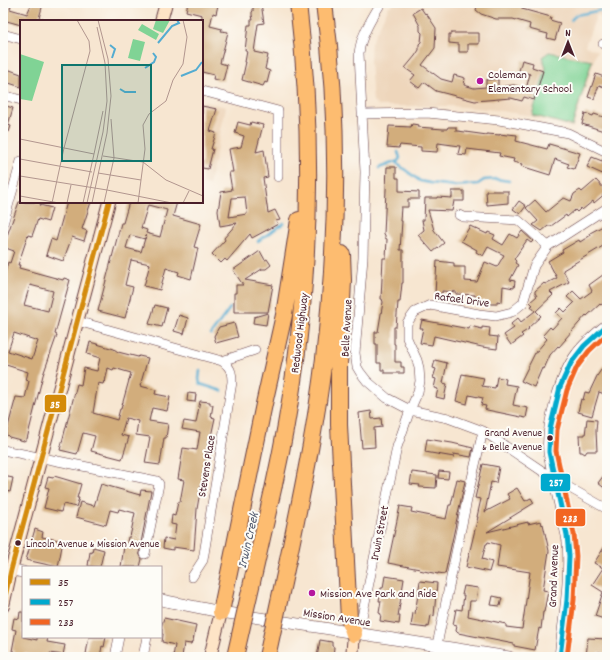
<svg xmlns="http://www.w3.org/2000/svg" width="610" height="660" viewBox="0 0 610 660" font-family="Dekko,sans-serif">
  <rect width="100%" height="100%" fill="#fdfcf7"/>
  <filter id="ink" filterUnits="userSpaceOnUse"><feTurbulence type="fractalNoise" baseFrequency=".025" numOctaves="2"/><feDisplacementMap in="SourceGraphic" scale="8" xChannelSelector="R" yChannelSelector="G"/><feConvolveMatrix kernelMatrix="1 2 1 2 8 2 1 2 1" color-interpolation-filters="sRGB"/></filter>
  <filter id="wash" filterUnits="userSpaceOnUse"><feTurbulence type="fractalNoise" baseFrequency=".012" numOctaves="4" result="noise"/><feDisplacementMap in="SourceGraphic" scale="16" xChannelSelector="R" yChannelSelector="G"/><feGaussianBlur stdDeviation="0.9" result="paint"/><feColorMatrix in="noise" values="0 0 0 0 0 0 0 0 0 0 0 0 0 0 0 0 0 1.4 0 .05"/><feComposite in="paint" operator="in"/></filter>
  <g filter="url(#wash)">
    <rect width="100%" height="100%" fill="#f7e6d1"/>
    <path fill="#eed6bb" d="M 395,3 L 607,3 L 607,24 L 597,14 L 585,46 L 597,51 L 573,128 L 526,115 L 488,109 L 452,106 L 379,106 L 373,101 L 370,61 L 371,43 L 389,6 L 393,5 Z
      M 202,101 L 226,107 L 209,185 L 202,183 Z"/>
    <path fill="#80d395" stroke="#657960" d="M 549,52 L 592,61 L 572,126 L 532,115 L 546,68 L 542,57 Z"/>
    <g fill="none" stroke-linecap="round" stroke-linejoin="round">
      <path stroke="#54acd1" stroke-width="2.5" d="M 571,20 L 576,15 L 607,9
        M 396,163 L 420,181 L 430,183 L 455,186 L 478,184 L 484,180 L 496,179 L 509,181
        M 379,168 L 398,161 L 400,158 L 398,152
        M 258,241 L 284,223
        M 211,334 L 230,308
        M 200,371 L 199,379 L 200,384 L 222,391"/>
    </g>
    <g id="blocks">
      <path fill="#d2ad7c" fill-rule="evenodd" d="M 32,3 L 43,4 L 39,18 L 43,19 L 43,21 L 21,21 L 21,25 L 3,20 L 3,4 L 11,6 L 10,9 L 27,14 Z
        M 188,3 L 215,3 L 215,4 L 218,5 L 216,14 L 213,13 L 210,26 L 222,29 L 221,31 L 228,32 L 220,63 L 227,65 L 223,81 L 213,79 L 214,75 L 202,72 L 202,15 L 186,11 Z
        M 253,3 L 261,3 L 264,23 L 258,24 L 254,52 L 268,55 L 265,69 L 270,71 L 267,83 L 265,82 L 263,86 L 242,80 L 246,62 L 245,62 L 247,51 L 245,51 L 248,25 L 251,25 L 251,20 L 253,20 L 252,15 L 252,12 L 253,11 L 253,7 L 254,7 Z
        M 478,3 L 524,3 L 522,9 L 551,17 L 550,20 L 560,23 L 555,40 L 547,38 L 548,34 L 529,29 L 530,24 L 513,19 L 496,19 L 481,14 L 476,10 Z
        M 421,8 L 425,14 L 426,13 L 436,28 L 435,48 L 422,65 L 441,79 L 452,82 L 454,75 L 465,78 L 464,85 L 474,88 L 486,87 L 486,80 L 498,79 L 498,87 L 514,85 L 526,89 L 530,74 L 519,71 L 522,60 L 533,63 L 532,67 L 543,71 L 534,100 L 524,97 L 522,101 L 511,98 L 475,101 L 436,91 L 424,82 L 419,88 L 410,81 L 415,75 L 405,68 L 415,56 L 419,50 L 419,44 L 421,42 L 422,33 L 420,31 L 420,26 L 413,13 Z
        M 451,33 L 479,33 L 479,44 L 468,44 L 468,52 L 459,52 L 459,44 L 449,43 L 449,34 L 451,34 Z
        M 7,69 L 21,74 L 21,87 L 3,81 Z
        M 596,74 L 607,78 L 607,88 L 599,85 L 594,99 L 588,97 Z
        M 3,105 L 13,108 L 8,125 L 11,126 L 9,132 L 6,131 L 4,135 L 3,135 Z
        M 202,106 L 217,109 L 210,131 L 216,133 L 211,149 L 213,149 L 208,169 L 202,168 Z
        M 585,113 L 593,116 L 594,114 L 607,118 L 607,132 L 582,124 Z
        M 238,122 L 250,125 L 251,122 L 263,125 L 256,152 L 264,150 L 268,177 L 263,178 L 268,213 L 275,210 L 280,220 L 276,221 L 278,224 L 252,238 L 250,234 L 227,261 L 225,259 L 221,263 L 212,254 L 225,240 L 224,238 L 237,223 L 220,226 L 218,211 L 221,192 L 232,190 L 229,172 L 233,172 L 229,149 L 241,147 L 244,136 L 235,133 ZM 245,197 L 247,214 L 229,217 L 232,198 Z
        M 412,124 L 419,125 L 418,127 L 443,129 L 447,129 L 448,127 L 456,127 L 456,131 L 458,131 L 487,135 L 487,134 L 500,135 L 500,134 L 507,135 L 508,134 L 517,135 L 516,141 L 547,149 L 549,144 L 580,153 L 574,169 L 567,167 L 569,164 L 555,159 L 550,175 L 521,166 L 522,164 L 513,162 L 514,159 L 499,156 L 500,153 L 467,149 L 466,155 L 458,154 L 460,146 L 438,143 L 437,152 L 421,151 L 421,147 L 400,145 L 399,148 L 387,147 L 389,126 L 411,127 Z
        M 592,157 L 602,161 L 604,157 L 607,158 L 607,176 L 587,167 Z
        M 387,167 L 396,167 L 396,178 L 399,178 L 399,191 L 419,192 L 419,199 L 408,199 L 408,207 L 401,207 L 400,221 L 402,221 L 400,250 L 403,250 L 403,283 L 402,283 L 400,302 L 398,302 L 396,327 L 394,327 L 394,344 L 395,344 L 395,362 L 401,362 L 401,367 L 404,367 L 404,373 L 384,373 L 384,370 L 381,370 L 381,363 L 377,363 L 377,344 L 375,344 L 375,332 L 378,332 L 383,302 L 382,299 L 381,299 L 383,258 L 386,258 L 387,239 L 385,238 L 385,235 L 384,234 Z
        M 596,180 L 607,192 L 594,203 L 593,201 L 582,210 L 581,208 L 577,212 L 575,210 L 567,217 L 566,215 L 551,226 L 548,226 L 542,231 L 533,225 L 538,221 L 526,208 L 535,200 L 546,212 L 562,199 L 564,198 L 571,201 L 574,194 L 580,190 L 582,192 Z
        M 452,191 L 464,191 L 464,201 L 454,201 L 452,211 L 428,210 L 434,230 L 444,243 L 433,252 L 418,235 L 424,230 L 422,220 L 424,220 L 425,198 L 437,198 L 437,197 L 452,198 Z
        M 486,191 L 508,191 L 508,203 L 487,205 Z
        M 519,201 L 526,206 L 520,214 L 513,209 Z
        M 19,202 L 41,202 L 40,205 L 52,208 L 48,222 L 38,219 L 32,236 L 28,235 L 18,265 L 20,265 L 19,268 L 63,280 L 64,278 L 70,280 L 55,334 L 57,335 L 43,375 L 27,439 L 24,441 L 9,437 L 6,434 L 16,397 L 25,398 L 29,381 L 26,380 L 28,372 L 3,364 L 3,280 L 8,262 L 10,263 L 14,251 L 3,247 ZM 30,285 L 53,291 L 48,311 L 24,305 ZM 14,333 L 38,341 L 32,359 L 8,351 Z
        M 67,202 L 91,202 L 82,229 L 87,231 L 84,241 L 72,237 L 63,261 L 46,255 L 51,239 L 56,241 Z
        M 129,202 L 177,202 L 173,216 L 201,224 L 194,247 L 198,248 L 191,279 L 178,275 L 179,272 L 166,268 L 160,290 L 144,286 L 150,264 L 131,260 L 125,285 L 133,287 L 125,318 L 98,311 L 121,223 L 123,223 ZM 148,205 L 167,210 L 160,237 L 146,233 L 147,230 L 141,228 ZM 130,235 L 145,239 L 146,235 L 141,252 L 126,248 Z
        M 470,226 L 487,234 L 488,232 L 495,235 L 493,239 L 503,245 L 510,234 L 517,238 L 522,231 L 533,241 L 531,243 L 527,240 L 514,259 L 516,261 L 515,263 L 518,265 L 510,280 L 515,281 L 514,288 L 503,286 L 502,302 L 497,301 L 497,304 L 489,304 L 489,301 L 475,301 L 475,295 L 456,294 L 456,292 L 442,291 L 442,294 L 435,293 L 437,261 L 454,263 L 454,267 L 465,267 L 465,281 L 477,282 L 485,262 L 497,267 L 504,255 L 488,247 L 483,256 L 476,252 L 477,250 L 461,241 Z
        M 603,226 L 607,232 L 607,254 L 603,246 L 563,270 L 569,282 L 550,292 L 553,295 L 536,311 L 541,316 L 528,328 L 529,329 L 521,334 L 523,336 L 511,345 L 504,335 L 514,328 L 511,324 L 518,318 L 521,322 L 535,311 L 531,306 L 533,305 L 530,302 L 537,296 L 535,293 L 535,291 L 544,283 L 545,284 L 557,278 L 548,261 L 563,252 L 562,250 L 579,240 L 580,242 L 591,235 L 590,233 Z
        M 260,251 L 265,260 L 267,259 L 271,265 L 266,269 L 262,269 L 245,280 L 273,285 L 268,312 L 234,312 L 234,293 L 236,293 L 236,285 L 243,285 L 233,270 Z
        M 607,272 L 607,300 L 601,305 L 600,304 L 587,316 L 586,315 L 565,339 L 566,339 L 559,347 L 558,346 L 550,355 L 544,369 L 542,368 L 534,387 L 521,381 L 536,351 L 537,351 L 547,339 L 543,335 L 550,327 L 552,329 L 562,318 L 556,313 L 561,308 L 565,312 L 574,303 L 567,297 L 573,291 L 581,299 L 592,291 L 589,285 Z
        M 155,305 L 167,308 L 162,327 L 149,324 Z
        M 268,313 L 266,325 L 253,323 L 254,317 Z
        M 179,315 L 188,318 L 184,334 L 174,331 Z
        M 422,320 L 469,329 L 470,326 L 482,329 L 482,327 L 490,328 L 489,336 L 498,337 L 497,349 L 482,347 L 434,336 L 432,345 L 420,343 L 423,328 L 420,328 Z
        M 234,323 L 238,337 L 216,343 L 214,336 L 219,327 Z
        M 90,342 L 114,349 L 118,352 L 138,357 L 139,356 L 148,358 L 140,386 L 156,390 L 155,394 L 170,397 L 167,411 L 152,408 L 149,421 L 168,424 L 166,438 L 164,438 L 160,465 L 145,463 L 150,437 L 136,435 L 138,421 L 126,418 L 121,435 L 129,437 L 122,459 L 91,451 L 95,436 L 83,433 L 77,454 L 60,450 L 77,384 L 81,385 L 84,368 L 97,371 L 100,358 L 87,354 ZM 108,368 L 113,370 L 114,368 L 131,373 L 121,409 L 120,409 L 117,420 L 93,413 L 98,383 L 103,384 L 104,381 L 105,382 Z
        M 435,360 L 447,363 L 443,383 L 447,384 L 444,399 L 436,397 L 438,389 L 434,388 L 436,379 L 433,378 L 436,369 L 433,368 Z
        M 607,361 L 607,395 L 599,392 L 592,416 L 578,412 L 581,399 L 583,400 L 585,392 L 589,393 L 597,376 Z
        M 462,374 L 484,378 L 482,386 L 495,388 L 497,377 L 506,379 L 505,384 L 517,386 L 513,405 L 528,408 L 526,418 L 487,410 L 485,409 L 486,406 L 481,405 L 483,398 L 469,395 L 467,404 L 456,401 Z
        M 188,393 L 196,394 L 195,402 L 187,401 Z
        M 200,401 L 210,402 L 210,405 L 213,405 L 211,417 L 215,418 L 210,441 L 209,441 L 197,509 L 194,550 L 173,547 L 173,550 L 163,548 L 164,538 L 174,540 L 176,525 L 171,524 L 172,515 L 175,516 L 178,502 L 180,502 L 184,480 L 178,479 L 183,448 L 197,450 L 200,432 L 182,429 L 184,421 L 196,423 Z
        M 371,411 L 372,419 L 381,418 L 382,427 L 374,428 L 375,447 L 362,448 L 359,413 Z
        M 587,419 L 597,420 L 596,431 L 597,451 L 587,451 L 585,454 L 582,452 L 580,452 L 579,435 L 585,435 Z
        M 427,439 L 452,443 L 473,448 L 471,457 L 454,454 L 454,457 L 425,452 Z
        M 483,464 L 499,467 L 496,483 L 491,482 L 485,512 L 510,499 L 507,494 L 517,488 L 525,501 L 531,498 L 534,503 L 487,532 L 528,522 L 528,524 L 541,521 L 542,525 L 543,524 L 549,551 L 543,590 L 548,591 L 544,612 L 543,612 L 541,629 L 539,628 L 535,650 L 514,646 L 514,644 L 458,633 L 456,631 L 457,626 L 453,625 L 456,609 L 462,610 L 464,595 L 462,595 L 464,586 L 478,588 L 476,601 L 470,601 L 468,616 L 506,624 L 506,627 L 522,629 L 530,572 L 497,567 L 500,545 L 488,542 L 487,544 L 486,544 L 482,559 L 492,562 L 489,572 L 466,567 L 478,517 L 477,517 L 481,499 L 475,498 Z
        M 439,471 L 449,472 L 448,479 L 438,478 Z
        M 607,471 L 607,490 L 598,483 Z
        M 412,472 L 437,475 L 436,488 L 419,487 L 420,485 L 410,484 Z
        M 3,476 L 13,478 L 10,492 L 3,490 Z
        M 54,476 L 81,484 L 77,498 L 79,498 L 76,507 L 63,504 L 61,512 L 44,508 L 49,488 L 45,487 L 48,477 L 53,478 Z
        M 457,479 L 465,481 L 445,574 L 438,573 L 438,574 L 419,570 L 420,569 L 388,563 L 400,506 L 412,508 L 411,512 L 446,519 L 449,505 L 451,505 Z
        M 101,484 L 140,495 L 141,490 L 151,491 L 139,553 L 142,559 L 140,567 L 121,567 L 124,546 L 126,547 L 128,537 L 130,537 L 135,513 L 119,509 L 118,512 L 110,510 L 106,525 L 76,517 L 80,502 L 94,506 Z
        M 35,529 L 43,532 L 42,537 L 63,541 L 58,567 L 26,560 Z
        M 607,543 L 607,620 L 595,616 L 603,592 L 592,585 L 603,568 L 594,563 Z
        M 93,547 L 104,550 L 100,567 L 88,566 L 90,552 L 92,553 Z
        M 385,576 L 404,579 L 398,616 L 400,616 L 399,624 L 380,621 L 381,614 L 379,613 L 381,601 L 379,601 L 381,588 L 383,588 Z
        M 420,581 L 437,583 L 434,616 L 431,615 L 429,627 L 427,626 L 427,628 L 411,626 L 413,613 L 415,614 Z
        M 493,596 L 502,598 L 500,606 L 491,605 Z
        M 20,612 L 23,612 L 23,637 L 37,640 L 37,637 L 48,637 L 47,642 L 65,645 L 63,655 L 50,653 L 50,657 L 38,657 L 24,653 L 23,656 L 14,654 L 14,651 L 12,651 L 16,630 L 12,629 L 14,618 L 19,619 Z
        M 164,618 L 196,625 L 193,641 L 192,641 L 191,644 L 184,643 L 182,657 L 173,657 L 175,645 L 162,642 L 163,634 L 162,634 L 162,629 L 161,629 L 161,627 Z
        M 89,637 L 106,637 L 104,647 L 102,646 L 100,657 L 86,654 Z
        M 588,638 L 607,639 L 607,653 L 598,652 L 598,655 L 593,654 L 593,657 L 586,657 Z
        M 320,640 L 332,642 L 332,646 L 334,647 L 333,657 L 317,657 Z"/>
    </g>
  </g>
  <g filter="url(#ink)">
    <use href="#blocks" fill-opacity="0" stroke="#643d44" stroke-width="1"/>
    <g fill="none" stroke-linecap="round" stroke-linejoin="round">
      <defs>
        <path id="minor" d="M 381,3 C 372,18 361,35 359,53 L 365,172 L 363,258 L 355,353 L 357,367 L 360,372 L 367,381 L 387,398 L 410,410 L 448,418 L 483,431 L 554,479 L 607,509
          M 3,34 L 21,39
          M 603,44 L 607,46
          M 202,91 L 278,111 L 278,177
          M 3,95 L 21,100
          M 363,114 L 427,113 L 499,120 L 568,133 L 607,152
          M 459,215 L 463,217 L 518,220 L 548,246
          M 3,224 L 21,161
          M 77,321 L 222,361 L 255,350
          M 3,450 L 157,481 L 159,484 L 145,554
          M 192,577 L 203,560 L 232,382 C 232,371 230,367 222,361
          M 354,634 L 362,617 L 397,447 L 410,410 L 418,392 L 420,381 L 419,368 L 417,360 L 407,338 L 407,323 L 415,312 L 430,305 L 479,314 L 496,316 L 512,312 L 523,303 L 534,266 L 548,246 L 607,208
          M 437,645 L 468,495 L 483,431
          M 115,657 L 119,637
          M 143,657 L 147,637"/>
        <path id="tertiary" d="M 3,568 L 23,572
          M 161,600 L 221,612 L 509,657
          M 560,657 C 564,619 571,580 568,542 C 567,533 564,524 562,515 C 558,494 552,473 549,452 C 546,426 561,375 577,354 C 585,343 596,334 607,325"/>
        <path id="secondary" d="M 161,21 L 166,3
          M 3,606 L 11,570 L 109,202
          M 210,657 L 221,612
          M 352,657 L 354,634"/>
        <path id="motorway" d="M 342,254 L 343,280 L 339,365 L 339,425 L 349,619 L 354,634
          M 274,485 C 309,327 317,164 298,3
          M 288,560 C 302,493 316,426 324,358 C 338,240 340,121 324,3
          M 221,612 L 264,404 L 284,315 L 299,220"/>
      </defs>
      <use href="#minor" stroke="#643d44" stroke-width="10"/>
      <use href="#tertiary" stroke="#643d44" stroke-width="12"/>
      <use href="#secondary" stroke="#643d44" stroke-width="14"/>
      <use href="#motorway" stroke="#643d44" stroke-width="18"/>
      <use href="#minor" stroke="#fff" stroke-width="9"/>
      <use href="#tertiary" stroke="#fff" stroke-width="11"/>
      <use href="#secondary" stroke="#fee4c6" stroke-width="12"/>
      <use href="#motorway" stroke="#fdbc70" stroke-width="16"/>
      <defs>
        <path id="motorway-bridge" d="M 235,657 L 274,485
          M 267,657 L 288,560"/>
      </defs>
      <use href="#motorway-bridge" stroke="#643d44" stroke-width="18" stroke-linecap="butt"/>
      <use href="#motorway-bridge" stroke="#fdbc70" stroke-width="16"/>
      <defs>
        <path id="bus-1" d="M 3,606 L 11,570 L 109,202"/>
        <path id="bus-2" d="M 560,657 L 567,600 L 569,556 L 567,535 L 549,452 L 550,429 L 560,387 L 571,363 L 584,346 L 607,325"/>
        <path id="bus-3" d="M 567,657 L 574,600 L 576,556 L 574,534 L 556,451 L 557,430 L 567,390 L 577,367 L 589,351 L 607,334"/>
      </defs>
      <use href="#bus-1" stroke="#fdfcf7" stroke-width="8"/>
      <use href="#bus-2" stroke="#fdfcf7" stroke-width="8"/>
      <use href="#bus-3" stroke="#fdfcf7" stroke-width="8"/>
      <use href="#bus-1" stroke="#d48b09" stroke-width="5"/>
      <use href="#bus-2" stroke="#00a9ce" stroke-width="5"/>
      <use href="#bus-3" stroke="#f26522" stroke-width="5"/>
    </g>
  </g>
  <g fill="#b5179e" stroke="#fdfcf7" stroke-width="1.5">
    <circle cx="480" cy="81" r="4"/>
    <circle cx="312" cy="593" r="4"/>
  </g>
  <g fill="#4a1f2b" stroke="#fdfcf7" stroke-width="1.5">
    <circle cx="550" cy="438" r="3.5"/>
    <circle cx="18" cy="543" r="3.5"/>
  </g>
  <g text-anchor="middle" stroke-width="4" stroke-linejoin="round" paint-order="stroke">
    <g font-size="11" fill="#4a1f2b" stroke="#fdfcf7" text-anchor="end">
      <text x="542" y="436">Grand Avenue<tspan x="542" dy="14">&amp; Belle Avenue</tspan></text>
      <text x="26" y="547" text-anchor="start">Lincoln Avenue &amp; Mission Avenue</text>
    </g>
    <g font-size="12" fill="#4a1f2b" stroke="#fdfcf7" text-anchor="start">
      <text x="488" y="78">Coleman<tspan x="488" dy="14">Elementary School</tspan></text>
      <text x="320" y="597">Mission Ave Park and Ride</text>
    </g>
    <g font-size="12" fill="#4a1f2b" stroke="#fdfcf7">
      <text transform="translate(462 299) rotate(8)" y="4">Rafael Drive</text>
      <text transform="translate(346 328) rotate(-87)" y="4">Belle Avenue</text>
      <text transform="translate(299 333) rotate(-83)" y="4">Redwood Highway</text>
      <text transform="translate(206 466) rotate(-81)" y="4">Stevens Place</text>
      <text transform="translate(379 533) rotate(-79)" y="4">Irwin Street</text>
      <text transform="translate(553 576) rotate(-88)" y="4">Grand Avenue</text>
      <text transform="translate(337 617) rotate(9)" y="4">Mission Avenue</text>
    </g>
    <g font-size="13" font-style="italic" fill="#4e576d" stroke="#fdfcf7">
      <text transform="translate(247 540) rotate(-77)" y="5">Irwin Creek</text>
    </g>
  </g>
  <g transform="translate(20 20)">
    <rect width="183" height="183" fill="#f7e6d1"/>
    <path d="M 136,0 L 150,0 L 143,13 L 133,9 ZM 122,4 L 139,14 L 136,20 L 118,10 ZM 113,19 L 125,22 L 120,41 L 108,38 ZM 0,34 L 24,42 L 12,81 L 0,79 Z" fill="#80d395"/>
    <path fill="none" stroke="#54acd1" stroke-width="2" d="M 138,23 L 152,6 L 159,3 L 157,0M 90,25 L 95,29 L 92,38M 125,48 L 134,42 L 136,37 L 133,33M 161,56 L 176,50 L 182,42M 100,69 L 105,72 L 116,72"/>
    <path fill="none" stroke="#b2968f" stroke-width="1" d="M 91,99 L 94,138M 0,119 L 74,134M 74,134 L 83,91M 83,136 L 123,142 L 146,160 L 183,176M 0,139 L 72,152M 78,153 L 121,160M 0,156 L 87,170M 87,170 L 152,183M 0,176 L 39,183M 32,183 L 44,128 L 70,31 L 69,21 L 57,0M 47,183 L 51,165M 63,183 L 74,134M 67,183 L 83,112 L 87,81 L 85,43 L 77,7M 72,183 L 87,113 L 91,76 L 88,39 L 78,0M 84,183 L 94,138M 118,183 L 125,129 L 123,105 L 129,94 L 146,81 L 153,60 L 163,44 L 167,17 L 163,0M 163,183 L 169,171"/>
    <path fill="#0f766e" fill-opacity="0.15" stroke="#0f766e" stroke-width="2" d="M 42,45 L 131,45 L 131,141 L 42,141 Z"/>
    <rect width="183" height="183" fill="none" stroke="#4a1f2b" stroke-width="2"/>
  </g>
  <g stroke="#fdfcf7" stroke-width="1.5">
    <rect x="44" y="394" width="23" height="19" rx="4" fill="#d48b09"/>
    <rect x="540" y="473" width="31" height="19" rx="4" fill="#00a9ce"/>
    <rect x="555" y="508" width="31" height="19" rx="4" fill="#f26522"/>
  </g>
  <g font-size="11" text-anchor="middle" font-weight="bold" fill="#fff">
    <text x="55" y="408">35</text>
    <text x="556" y="486">257</text>
    <text x="570" y="522">233</text>
  </g>
  <rect width="610" height="660" fill="none" stroke="#fdfcf7" stroke-width="16"/>
  <rect x="22" y="566" width="140" height="72" fill="#fdfcf7" stroke="#b5a4a5"/>
  <rect x="30" y="579" width="20" height="6" fill="#d48b09" stroke="#b5a4a5"/>
  <text x="58" y="586" font-size="12" fill="#4a1f2b">35</text>
  <rect x="30" y="599" width="20" height="6" fill="#00a9ce" stroke="#b5a4a5"/>
  <text x="58" y="606" font-size="12" fill="#4a1f2b">257</text>
  <rect x="30" y="619" width="20" height="6" fill="#f26522" stroke="#b5a4a5"/>
  <text x="58" y="626" font-size="12" fill="#4a1f2b">233</text>
  <g transform="translate(568 42)" stroke="#fdfcf7" stroke-width="3" paint-order="stroke">
  <path d="M0-3L7 15L0 10L-7 15Z" fill="#4a1f2b"/>
  <text y="-6" font-size="11" font-weight="bold" text-anchor="middle" fill="#4a1f2b">N</text>
  </g>
</svg>
